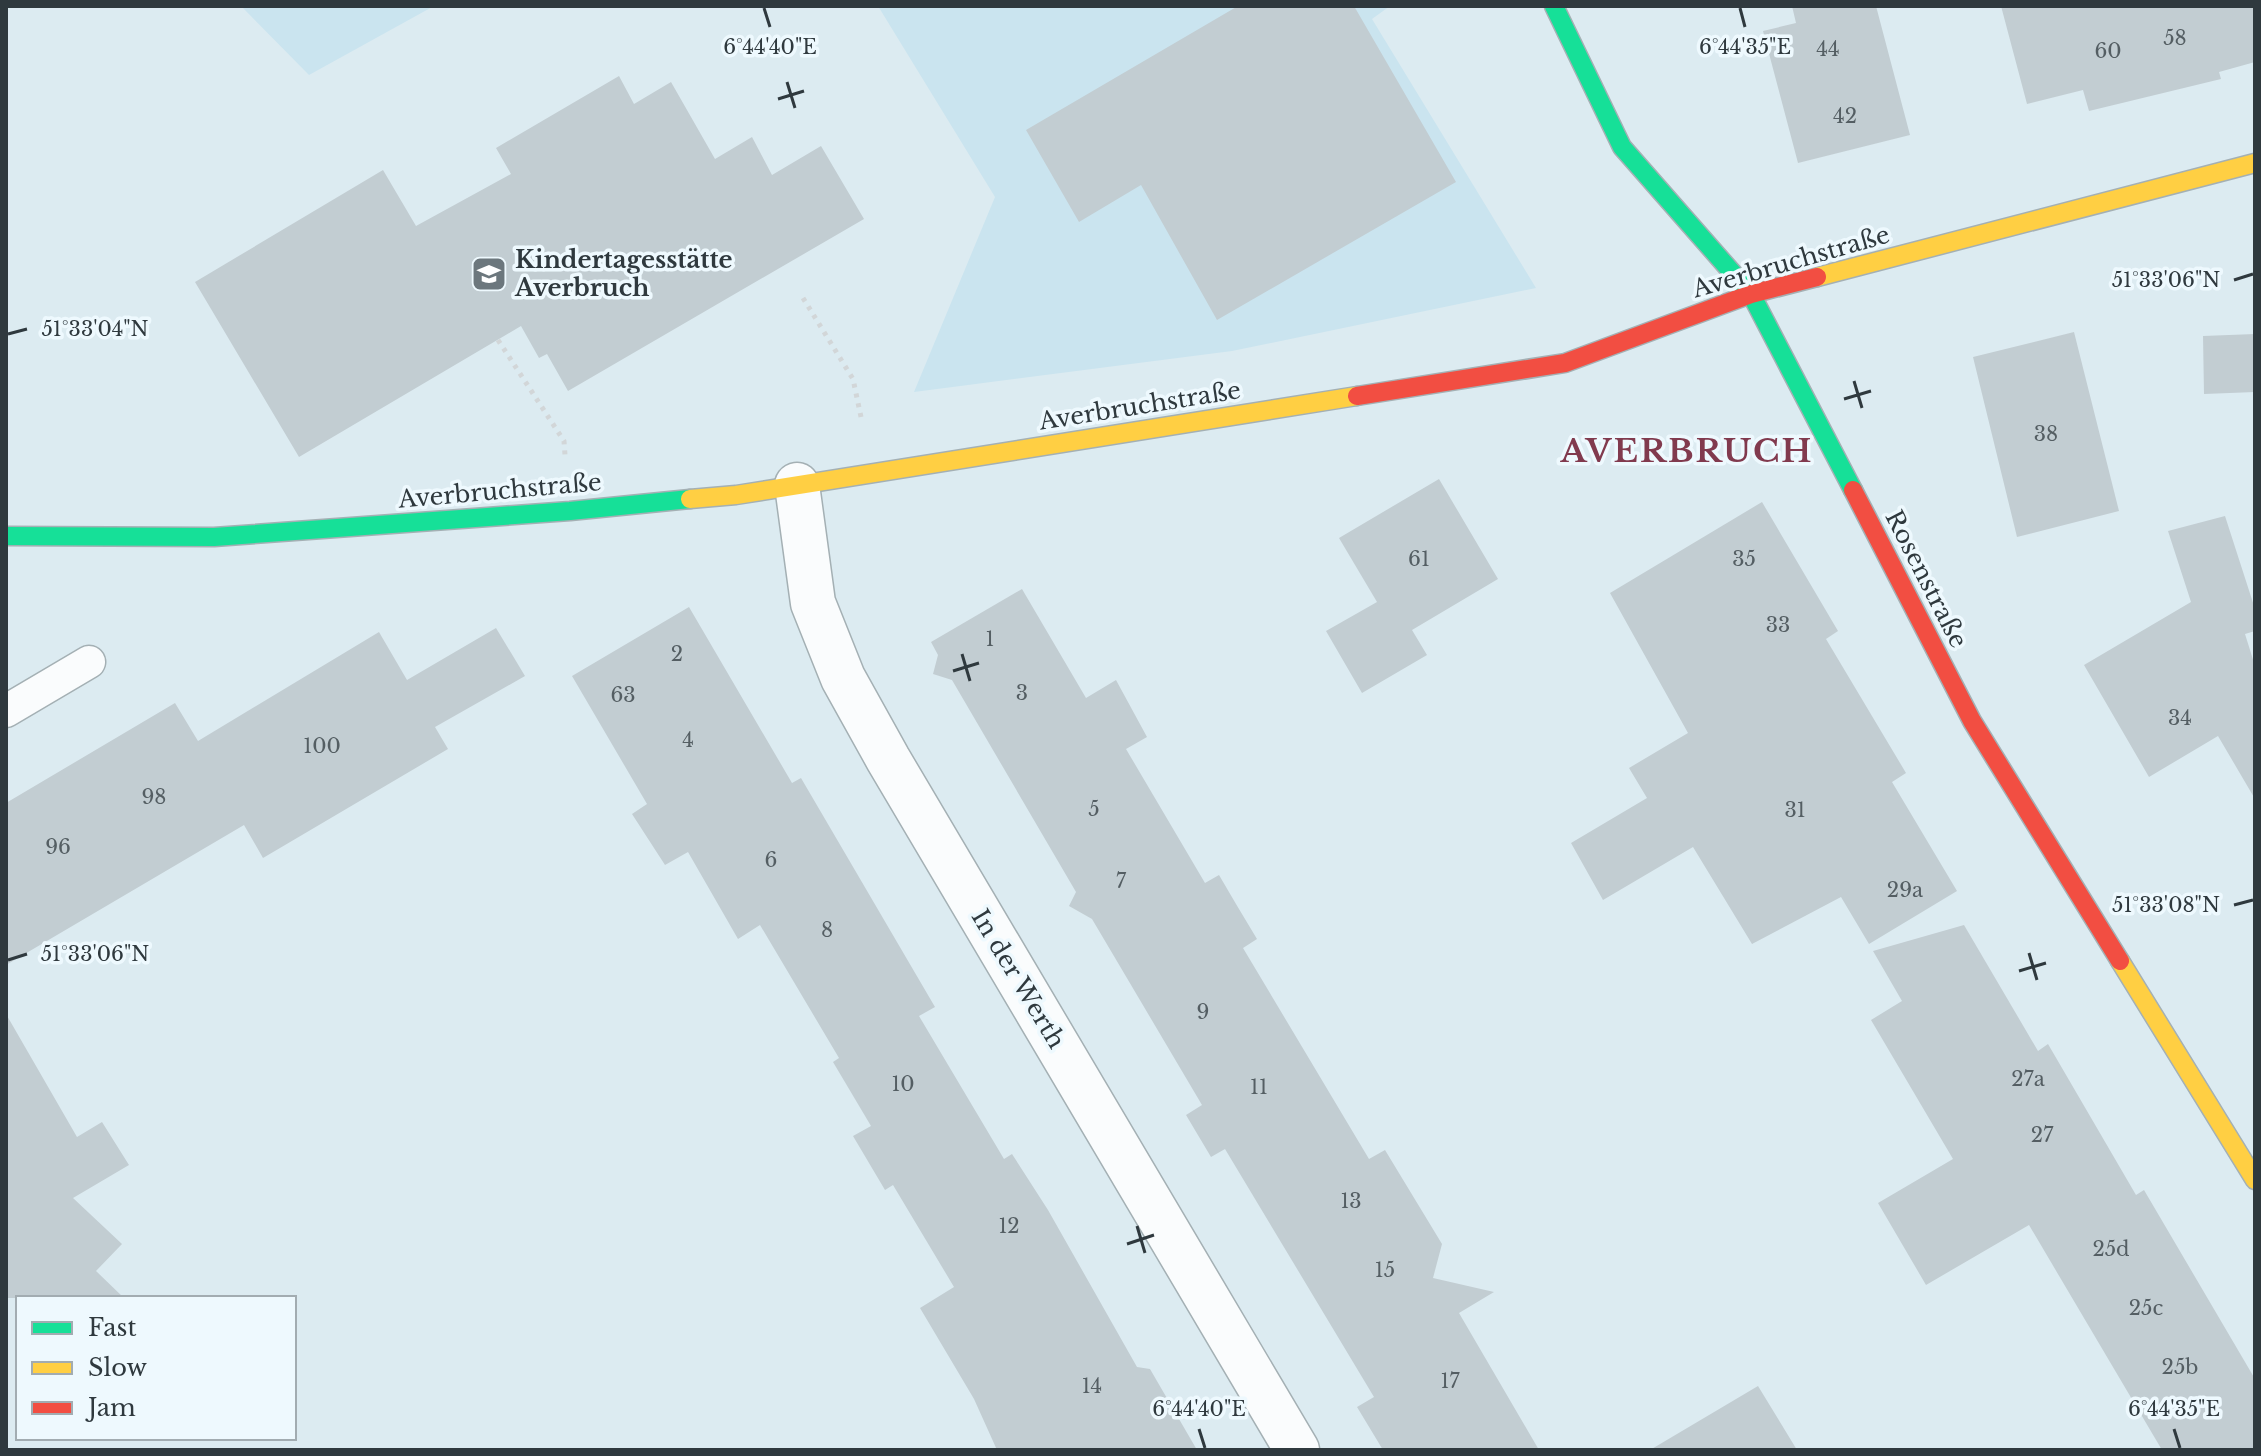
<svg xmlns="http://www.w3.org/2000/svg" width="2261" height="1456" viewBox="0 0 2261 1456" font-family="'Libre Baskerville',serif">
  <rect width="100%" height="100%" fill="#dcebf1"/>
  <path fill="#cae4ef" d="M 241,6 L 434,6 L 309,75 Z
    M 878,6 L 1390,6 L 1372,19 L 1536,288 L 1232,351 L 914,392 L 995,197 Z"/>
  <path fill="#c2cdd2" d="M 1238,6 L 1354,6 L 1456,182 L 1217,320 L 1141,185 L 1079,222 L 1026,130 Z
    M 1792,6 L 1876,6 L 1910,135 L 1798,163 L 1763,31 L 1796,23 Z
    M 2001,6 L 2255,6 L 2255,62 L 2219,72 L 2221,79 L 2089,111 L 2083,90 L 2027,104 Z
    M 619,76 L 634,104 L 671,82 L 715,159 L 752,137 L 772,175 L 821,146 L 864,219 L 568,391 L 547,354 L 539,358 L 521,326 L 299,457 L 195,282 L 383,170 L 416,226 L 511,174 L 496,148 Z
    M 2074,332 L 2119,511 L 2017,537 L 1973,357 Z
    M 2255,334 L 2255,392 L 2204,394 L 2203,336 Z
    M 1439,479 L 1498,579 L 1412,630 L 1427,655 L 1362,693 L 1326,631 L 1377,602 L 1339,538 Z
    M 1762,502 L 1838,631 L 1826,639 L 1906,773 L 1892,782 L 1957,891 L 1869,944 L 1841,897 L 1752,944 L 1693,847 L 1603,900 L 1571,843 L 1647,798 L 1629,768 L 1688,733 L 1610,593 Z
    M 2225,516 L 2255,609 L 2255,631 L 2245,634 L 2255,666 L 2255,799 L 2218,736 L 2149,777 L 2084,665 L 2191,602 L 2168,531 Z
    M 1022,589 L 1086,698 L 1116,680 L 1147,737 L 1126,749 L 1205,883 L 1219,875 L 1236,904 L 1257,939 L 1243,948 L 1369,1159 L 1385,1150 L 1442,1244 L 1433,1278 L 1494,1292 L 1459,1313 L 1539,1450 L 1383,1450 L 1357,1407 L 1374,1397 L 1225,1149 L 1211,1157 L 1186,1115 L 1202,1105 L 1092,919 L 1069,906 L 1076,892 L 952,680 L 933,674 L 938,655 L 931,642 Z
    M 689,607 L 792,783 L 801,778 L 935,1007 L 919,1016 L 1004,1159 L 1012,1154 L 1048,1210 L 1137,1367 L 1150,1369 L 1197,1450 L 997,1450 L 974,1399 L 920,1308 L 954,1287 L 893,1185 L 885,1190 L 853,1136 L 871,1126 L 833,1062 L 839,1058 L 760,925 L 738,939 L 688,852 L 665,865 L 632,814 L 647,804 L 572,676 Z
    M 496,628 L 525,676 L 435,727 L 448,749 L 263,858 L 244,825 L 6,965 L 6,803 L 175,703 L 198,741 L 379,632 L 407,680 Z
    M 1964,925 L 2038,1051 L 2048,1044 L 2136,1195 L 2144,1190 L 2255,1379 L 2255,1450 L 2162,1450 L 2029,1225 L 1926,1285 L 1878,1203 L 1953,1159 L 1871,1020 L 1902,1001 L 1873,951 Z
    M 6,1014 L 77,1137 L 102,1122 L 129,1165 L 73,1198 L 122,1244 L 96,1271 L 124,1298 L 6,1298 Z
    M 1758,1386 L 1797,1450 L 1650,1450 Z"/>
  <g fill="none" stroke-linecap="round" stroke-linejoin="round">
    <defs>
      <path id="lane" d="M 6,711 L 89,662"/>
      <path id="street" d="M 797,485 L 813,603 L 843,678 L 888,759 L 1297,1450"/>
      <path id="fast" d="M 1554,6 L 1622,147 L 1751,294 L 1853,490
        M 6,536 L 214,537 L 570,511 L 690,499"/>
      <path id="slow" d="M 1817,277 L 2255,163
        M 690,499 L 736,495 L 1357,396
        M 2120,961 L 2255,1180"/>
      <path id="jam" d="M 1357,396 L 1565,363 L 1751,294 L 1817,277
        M 1853,490 L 1972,721 L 2120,961"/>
    </defs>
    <use href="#lane" stroke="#a4b0b4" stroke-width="35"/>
    <use href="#street" stroke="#a4b0b4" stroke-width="47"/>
    <use href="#fast" stroke="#a4b0b4" stroke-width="21"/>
    <use href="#slow" stroke="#a4b0b4" stroke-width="21"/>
    <use href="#jam" stroke="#a4b0b4" stroke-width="21"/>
    <path stroke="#d2d6d8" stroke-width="5" stroke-dasharray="4 6" stroke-linecap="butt" d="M 803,298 L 853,379 L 861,417
      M 498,340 L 564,441 L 565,455"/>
    <use href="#lane" stroke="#fafcfd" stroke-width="32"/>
    <use href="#street" stroke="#fafcfd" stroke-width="44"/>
    <use href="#fast" stroke="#16e098" stroke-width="18"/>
    <use href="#slow" stroke="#ffcf43" stroke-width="18"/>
    <use href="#jam" stroke="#f24e42" stroke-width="18"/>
  </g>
  <path fill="none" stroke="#2f393e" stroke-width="3" d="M 764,8 L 770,27M 1740,8 L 1745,27M 787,82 L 795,108M 778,99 L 804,91M 2234,280 L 2253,274M 8,334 L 27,329M 1854,381 L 1862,408M 1844,399 L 1871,391M 962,654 L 970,681M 953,671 L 979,663M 2234,905 L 2253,900M 2029,953 L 2037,980M 8,960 L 27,954M 2019,971 L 2046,963M 1137,1226 L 1145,1253M 1127,1244 L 1154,1235M 1199,1429 L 1205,1448M 2174,1429 L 2180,1448"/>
  <defs>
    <symbol id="school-square" viewBox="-11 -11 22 22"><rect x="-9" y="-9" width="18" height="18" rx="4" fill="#6c777d" stroke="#eef9fe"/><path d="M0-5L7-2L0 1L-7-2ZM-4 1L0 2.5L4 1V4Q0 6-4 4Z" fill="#fff"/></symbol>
  </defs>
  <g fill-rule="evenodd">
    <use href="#school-square" x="469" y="254" width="40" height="40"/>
  </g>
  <g text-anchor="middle" stroke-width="7" stroke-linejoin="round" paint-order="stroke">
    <g font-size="20" fill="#545e63">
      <text x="2175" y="45">58</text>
      <text x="1828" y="56">44</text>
      <text x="2108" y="58">60</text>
      <text x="1845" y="123">42</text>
      <text x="2046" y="441">38</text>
      <text x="1419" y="566">61</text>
      <text x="1744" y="566">35</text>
      <text x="1778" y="632">33</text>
      <text x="990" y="646">1</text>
      <text x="677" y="661">2</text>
      <text x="1022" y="700">3</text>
      <text x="623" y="702">63</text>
      <text x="2180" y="725">34</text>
      <text x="688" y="747">4</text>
      <text x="322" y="753">100</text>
      <text x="154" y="804">98</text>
      <text x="1094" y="816">5</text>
      <text x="1795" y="817">31</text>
      <text x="58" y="854">96</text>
      <text x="771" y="867">6</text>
      <text x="1121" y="888">7</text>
      <text x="1905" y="897">29a</text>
      <text x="827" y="937">8</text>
      <text x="1203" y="1019">9</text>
      <text x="2028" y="1086">27a</text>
      <text x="903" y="1091">10</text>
      <text x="1259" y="1094">11</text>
      <text x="2042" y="1142">27</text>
      <text x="1351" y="1208">13</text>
      <text x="1009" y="1233">12</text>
      <text x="2111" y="1256">25d</text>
      <text x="1385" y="1277">15</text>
      <text x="2146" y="1315">25c</text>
      <text x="2180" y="1374">25b</text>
      <text x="1450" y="1388">17</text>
      <text x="1092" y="1393">14</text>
    </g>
    <g font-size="24" font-weight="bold" fill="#2f393e" stroke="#eef9fe" text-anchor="start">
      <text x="515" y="268">Kindertagesstätte<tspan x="515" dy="28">Averbruch</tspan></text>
    </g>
    <g font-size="24" fill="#2f393e" stroke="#eef9fe">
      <text transform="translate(1791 262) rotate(-16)" y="8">Averbruchstraße</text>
      <text transform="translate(1140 406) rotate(-9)" y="8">Averbruchstraße</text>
      <text transform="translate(500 491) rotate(-5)" y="8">Averbruchstraße</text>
      <text transform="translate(1926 579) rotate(63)" y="8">Rosenstraße</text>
      <text transform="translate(1018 979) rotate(59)" y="8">In der Werth</text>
    </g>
    <g font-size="32" font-weight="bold" letter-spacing="2" fill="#813a4e" stroke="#eef9fe">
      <text x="1687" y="462">AVERBRUCH</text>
    </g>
  </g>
  <g font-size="20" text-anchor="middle" fill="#2f393e" stroke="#eef9fe" stroke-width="7" stroke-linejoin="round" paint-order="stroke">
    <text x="770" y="54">6°44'40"E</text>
    <text x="1745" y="54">6°44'35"E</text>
    <text x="2166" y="287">51°33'06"N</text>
    <text x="95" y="336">51°33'04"N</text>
    <text x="2166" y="912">51°33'08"N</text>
    <text x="95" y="961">51°33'06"N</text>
    <text x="1199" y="1416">6°44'40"E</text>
    <text x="2174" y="1416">6°44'35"E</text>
  </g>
  <rect width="2261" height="1456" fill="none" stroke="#2f393e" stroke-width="16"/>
  <rect x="16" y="1296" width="280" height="144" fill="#eef9fe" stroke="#a2acb1" stroke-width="2"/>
  <rect x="32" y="1322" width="40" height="12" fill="#16e098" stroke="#a2acb1" stroke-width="2"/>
  <text x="88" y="1336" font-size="24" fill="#2f393e">Fast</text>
  <rect x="32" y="1362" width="40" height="12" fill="#ffcf43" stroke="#a2acb1" stroke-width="2"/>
  <text x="88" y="1376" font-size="24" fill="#2f393e">Slow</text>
  <rect x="32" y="1402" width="40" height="12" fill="#f24e42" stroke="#a2acb1" stroke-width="2"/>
  <text x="88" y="1416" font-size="24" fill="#2f393e">Jam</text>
</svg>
